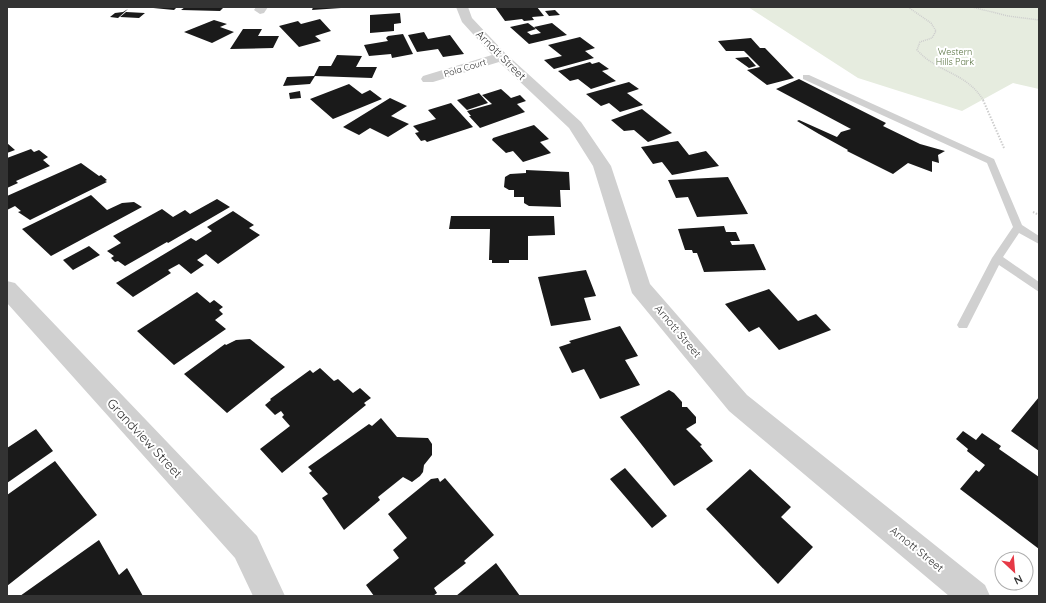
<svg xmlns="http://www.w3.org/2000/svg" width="1046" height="603" viewBox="0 0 1046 603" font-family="Quicksand,sans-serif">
  <rect width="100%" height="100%" fill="#fff"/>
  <path fill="#e6ecdf" d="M 748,7 L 1039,7 L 1039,89 L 1013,83 L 962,111 L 858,78 Z"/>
  <path fill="#1a1a1a" d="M 143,7 L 177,7 L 174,10 Z
    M 185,7 L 224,7 L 220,11 L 181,10 Z
    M 313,7 L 341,7 L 341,8 L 312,10 Z
    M 495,7 L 537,7 L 544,16 L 532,17 L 534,20 L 524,21 L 522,19 L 505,21 Z
    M 128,9 L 118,18 L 110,17 L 115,13 L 123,12 Z
    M 555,10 L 560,15 L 549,16 L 545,11 Z
    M 126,12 L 145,13 L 139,18 L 120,17 Z
    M 400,13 L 401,23 L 394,24 L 394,31 L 370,33 L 370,15 Z
    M 320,19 L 331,31 L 315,36 L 321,41 L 299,47 L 279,26 L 298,21 L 301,24 Z
    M 214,20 L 227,24 L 220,27 L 234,32 L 212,43 L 184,32 Z
    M 528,23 L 536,29 L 527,32 L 531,35 L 541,33 L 534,27 L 552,23 L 567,35 L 529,44 L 510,27 Z
    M 243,29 L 262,29 L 258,36 L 279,36 L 273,48 L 230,49 Z
    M 424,32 L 428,39 L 450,35 L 464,54 L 443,57 L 438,49 L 417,52 L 408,35 Z
    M 403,34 L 413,54 L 392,58 L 391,54 L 369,56 L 364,45 L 388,41 L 386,38 L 388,36 Z
    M 580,37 L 595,48 L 585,51 L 594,58 L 554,69 L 544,60 L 562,56 L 548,45 Z
    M 751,38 L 760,48 L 765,48 L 794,78 L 767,85 L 747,70 L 760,67 L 744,51 L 726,51 L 718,41 Z
    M 337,55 L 362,56 L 356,67 L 377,67 L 372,78 L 315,76 L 310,84 L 283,86 L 287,77 L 314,76 L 319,66 L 331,66 Z
    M 748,57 L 756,66 L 749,68 L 735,58 Z
    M 590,62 L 592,64 L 599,62 L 609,69 L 602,71 L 616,81 L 591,89 L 578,79 L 570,81 L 558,71 Z
    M 799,79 L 886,123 L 883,126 L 920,144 L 945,151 L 938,155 L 939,163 L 932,161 L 932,172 L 908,163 L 893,174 L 847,151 L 848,150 L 819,134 L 797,121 L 799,120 L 837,137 L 841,132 L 851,129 L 776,89 Z
    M 629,82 L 639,89 L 627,93 L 643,105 L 620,112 L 609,103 L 601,106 L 586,94 Z
    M 349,84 L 362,94 L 370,90 L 382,99 L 333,119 L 310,99 Z
    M 501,89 L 511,98 L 520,95 L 526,101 L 517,104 L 525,112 L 480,128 L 469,116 L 471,116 L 467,111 L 492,104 L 482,95 Z
    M 300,91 L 301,98 L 290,99 L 289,93 Z
    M 479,93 L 488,103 L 467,110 L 457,100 Z
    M 390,98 L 407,106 L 391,116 L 409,124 L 388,137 L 370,128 L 359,135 L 343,127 Z
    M 451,103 L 473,127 L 427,142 L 425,140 L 421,141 L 415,133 L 419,132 L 413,126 L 436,119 L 428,110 Z
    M 642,109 L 672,133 L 648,142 L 634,130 L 624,131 L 611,120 Z
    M 534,125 L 549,139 L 540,142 L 551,153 L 523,162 L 513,151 L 506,153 L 492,140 L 493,138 Z
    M 678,141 L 689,155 L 706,151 L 719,166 L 672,175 L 662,162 L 653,164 L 641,147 Z
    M 7,143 L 15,150 L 7,153 Z
    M 31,149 L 34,152 L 39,150 L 48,157 L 43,160 L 50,166 L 16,181 L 18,183 L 7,188 L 7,158 Z
    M 81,163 L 99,176 L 101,175 L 107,180 L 105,181 L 107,182 L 30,220 L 18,212 L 21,211 L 15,206 L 7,210 L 7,196 Z
    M 526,170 L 569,172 L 570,190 L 560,190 L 561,207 L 529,206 L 524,203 L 524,197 L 514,197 L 514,190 L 509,190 L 504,187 L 505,177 L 510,174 L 526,173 Z
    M 728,177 L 748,214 L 697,217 L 688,197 L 676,198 L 668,180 Z
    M 91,195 L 107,210 L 122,203 L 134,202 L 142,207 L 51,256 L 22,229 Z
    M 217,199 L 230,207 L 168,243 L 167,242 L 125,266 L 118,261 L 115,262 L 111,258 L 114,256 L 107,251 L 121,243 L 113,236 L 162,209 L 173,217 L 185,210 L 190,214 Z
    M 233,211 L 254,225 L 249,228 L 260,235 L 218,264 L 206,254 L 197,260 L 204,265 L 191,274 L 179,264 L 168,270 L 171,273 L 133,297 L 116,283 L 191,238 L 196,241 L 212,231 L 207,227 Z
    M 451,216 L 554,216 L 555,235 L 528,236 L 528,260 L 509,260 L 509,263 L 492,263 L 492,260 L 489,260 L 490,229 L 449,229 Z
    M 724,226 L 726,232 L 736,232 L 740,241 L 730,241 L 732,245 L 754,244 L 766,270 L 704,272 L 697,253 L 693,253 L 692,250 L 685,250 L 678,229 Z
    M 89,246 L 100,255 L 73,270 L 63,260 Z
    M 586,270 L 596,296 L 584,298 L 591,320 L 551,326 L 538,277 Z
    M 769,289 L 798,321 L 816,314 L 831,330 L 779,350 L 759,327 L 749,332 L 725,304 Z
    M 197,292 L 210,303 L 214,300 L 223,307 L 219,310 L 223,314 L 215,320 L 226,329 L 174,365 L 137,331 Z
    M 620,326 L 638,356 L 625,360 L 640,385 L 600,399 L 584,369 L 572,373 L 559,347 L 571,343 L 569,341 Z
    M 250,339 L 285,367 L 227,413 L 184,374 L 225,344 L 226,345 L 236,340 Z
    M 320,368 L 334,381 L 338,379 L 353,393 L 360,388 L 371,398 L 364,403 L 366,405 L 282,473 L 260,449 L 290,426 L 282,417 L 284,415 L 281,411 L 275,415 L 265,405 L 271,400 L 270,399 L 310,370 L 313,373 Z
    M 669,390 L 674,393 L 682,402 L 682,407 L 687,407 L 696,417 L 696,423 L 686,429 L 702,445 L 700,446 L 713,461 L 674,486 L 620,417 Z
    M 1039,397 L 1039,451 L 1011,431 Z
    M 381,418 L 397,437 L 428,438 L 432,444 L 432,455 L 424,465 L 423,472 L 420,476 L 412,482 L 403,477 L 378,497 L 380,500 L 344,530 L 322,498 L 328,494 L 309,473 L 312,471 L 308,467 L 369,424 L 372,426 Z
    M 36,429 L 53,451 L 7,483 L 7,448 Z
    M 963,431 L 976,440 L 982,433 L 1001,446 L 999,449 L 1039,477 L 1039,549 L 960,489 L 976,470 L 979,472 L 985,465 L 967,451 L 968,449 L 956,439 Z
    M 55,461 L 97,515 L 7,586 L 7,495 Z
    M 625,468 L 667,516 L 652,528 L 610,479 Z
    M 750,469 L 791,507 L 781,517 L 813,547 L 778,584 L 706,509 Z
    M 438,478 L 440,482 L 445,478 L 494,535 L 464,561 L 466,563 L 434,588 L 437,593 L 433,596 L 374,596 L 366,585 L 399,558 L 393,550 L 407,538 L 388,514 L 431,479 Z
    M 99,540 L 119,575 L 127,568 L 143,596 L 20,596 Z
    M 496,563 L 520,596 L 456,596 Z"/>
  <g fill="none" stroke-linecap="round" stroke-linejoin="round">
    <path stroke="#cdcdcd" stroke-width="1.5" stroke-dasharray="1 1" stroke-linecap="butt" d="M 908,7 L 931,23 L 936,31 L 932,38 L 920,42 L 917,50 C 939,74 965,71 984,101
      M 972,7 L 1008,16 L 1039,20"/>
    <path stroke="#cdcdcd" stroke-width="2" stroke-dasharray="1.5 1.5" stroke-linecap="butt" d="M 983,100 L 1004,148
      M 1033,212 L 1039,215"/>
    <path fill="#d0d0d0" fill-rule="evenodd" d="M 803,75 L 809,75 L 994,159 L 1022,225 L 1039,236 L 1039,244 L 1019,233 L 1003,257 L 1039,282 L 1039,292 L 999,265 L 967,328 L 959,328 L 957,325 L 992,258 L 1013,227 L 987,163 L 803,79 Z"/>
    <path fill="#d0d0d0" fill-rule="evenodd" d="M 256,7 L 268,7 L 264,13 L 260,14 L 254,10 Z
      M 456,7 L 468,7 L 472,18 L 506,54 L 581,122 L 611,166 L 650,284 L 747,395 L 985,585 L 990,596 L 949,596 L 729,411 L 632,293 L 593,166 L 569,128 L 499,62 L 433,82 L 423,82 L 421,79 L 423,76 L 492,55 L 462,22 Z
      M 7,281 L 15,283 L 257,536 L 285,596 L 253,596 L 235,558 L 7,303 Z"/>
  </g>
  <g text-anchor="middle" stroke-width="4" stroke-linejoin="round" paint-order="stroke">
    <g font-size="9" fill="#56703f" stroke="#fff">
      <text x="955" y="55">Western<tspan x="955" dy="10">Hills Park</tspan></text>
    </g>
    <g font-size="9" fill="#333" stroke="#fff">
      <text transform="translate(465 68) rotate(-17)" y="3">Pola Court</text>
    </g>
    <g font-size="11" fill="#333" stroke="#fff">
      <text transform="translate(501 55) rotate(45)" y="4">Arnott Street</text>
      <text transform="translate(678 331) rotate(50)" y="4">Arnott Street</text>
      <text transform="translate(917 549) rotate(39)" y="4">Arnott Street</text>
    </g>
    <g font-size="13" fill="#333" stroke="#fff">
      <text transform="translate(145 438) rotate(47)" y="5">Grandview Street</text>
    </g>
  </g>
  <rect width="1046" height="603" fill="none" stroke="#333333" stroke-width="16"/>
  <g transform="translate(1014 571) rotate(154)"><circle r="19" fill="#ffffff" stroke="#adadad"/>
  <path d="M0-3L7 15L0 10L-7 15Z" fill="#e63946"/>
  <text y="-6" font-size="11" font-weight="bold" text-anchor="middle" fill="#333333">N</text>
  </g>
</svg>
